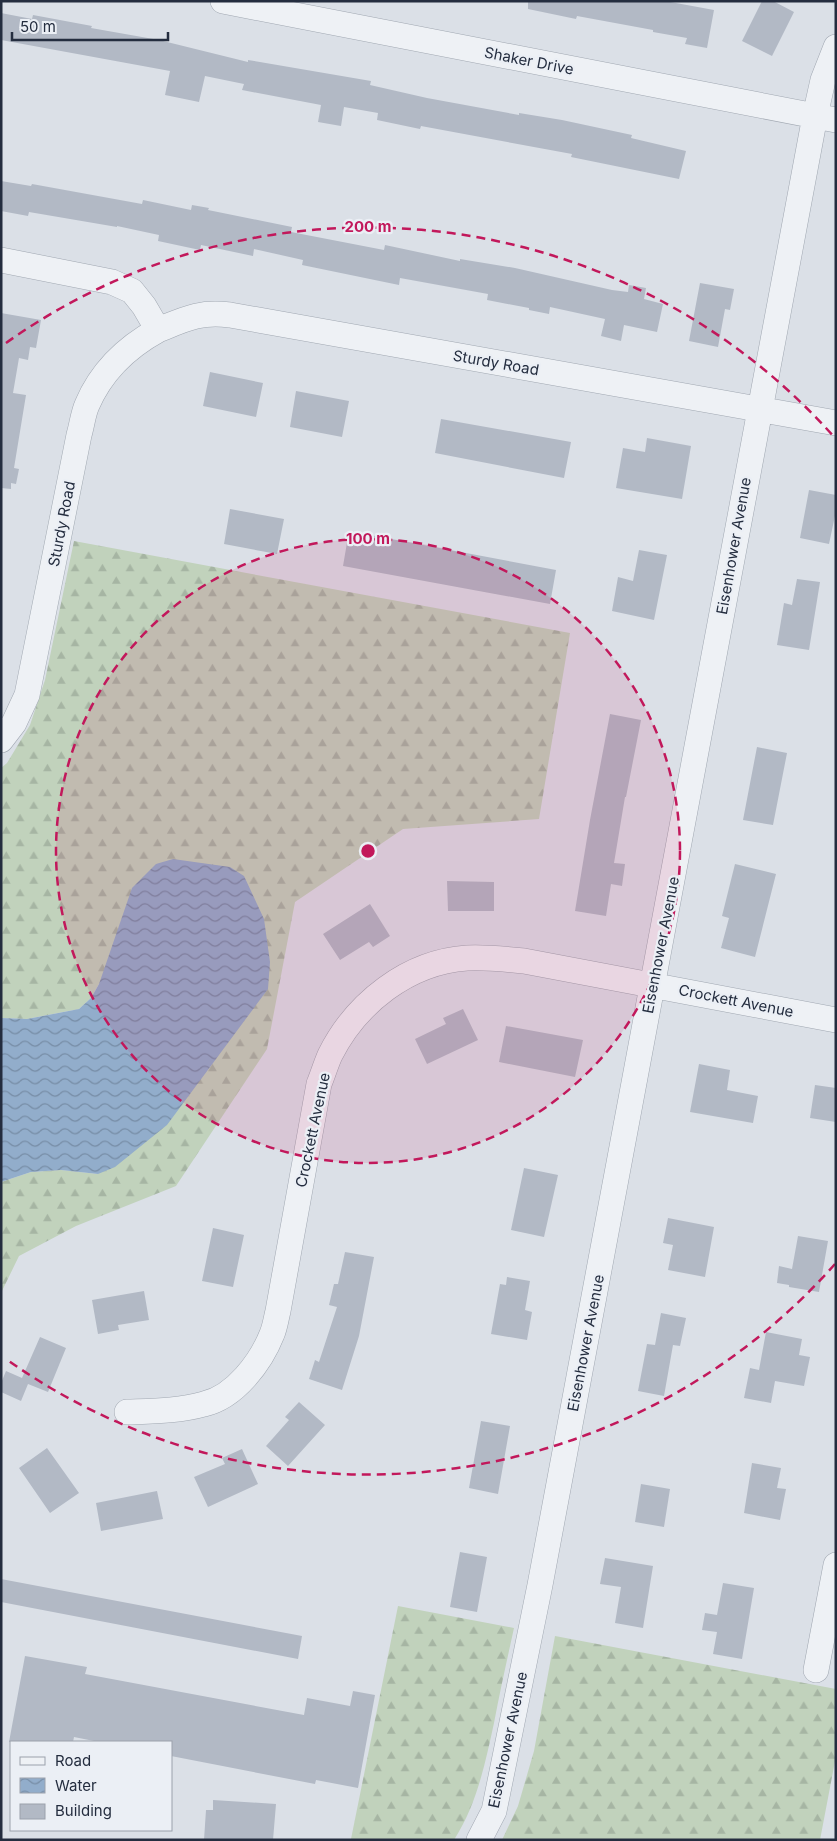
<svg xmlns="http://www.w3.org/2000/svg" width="837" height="1841" viewBox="0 0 837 1841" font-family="Inter,sans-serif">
  <defs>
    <pattern id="forest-firs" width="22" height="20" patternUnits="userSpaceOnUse" patternTransform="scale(1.25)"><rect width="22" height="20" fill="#c1d2bc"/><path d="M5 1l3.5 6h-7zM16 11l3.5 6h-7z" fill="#a6b5a3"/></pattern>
    <pattern id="water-waves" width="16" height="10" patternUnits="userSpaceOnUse" patternTransform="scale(1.25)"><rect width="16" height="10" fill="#92adcb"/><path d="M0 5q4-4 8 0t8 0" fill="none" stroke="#778da6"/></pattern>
  </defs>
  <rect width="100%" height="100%" fill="#dbe0e7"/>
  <path fill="url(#forest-firs)" d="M 74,541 L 570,633 L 539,819 L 403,829 L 295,902 L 267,1049 L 176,1186 L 76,1226 L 19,1256 L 1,1293 L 1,1182 L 31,1172 L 61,1170 L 98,1174 L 99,984 L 91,998 L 79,1009 L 27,1019 L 1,1018 L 1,768 L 7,763 L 30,725 L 45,680 Z
    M 398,1606 L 514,1628 C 507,1660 500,1691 494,1723 C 485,1764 477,1804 454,1840 L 351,1839 Z
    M 555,1636 L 836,1689 L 836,1756 L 820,1840 L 502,1840 L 518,1806 L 534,1751 Z"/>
  <path fill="url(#water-waves)" d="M 173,859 L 230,867 L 244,876 L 264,919 L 270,962 L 268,989 L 167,1125 L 115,1167 L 98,1174 L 61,1170 L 31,1172 L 1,1182 L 1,1018 L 27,1019 L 79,1009 L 91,998 L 99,984 L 132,888 L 156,864 Z"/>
  <path fill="#b2b9c5" d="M 528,1 L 665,1 L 714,10 L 707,48 L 685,44 L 687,38 L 653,32 L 653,30 L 577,16 L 576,19 L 528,9 Z
    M 762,1 L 773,1 L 794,12 L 772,56 L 742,41 Z
    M 1,13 L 32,19 L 33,15 L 92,26 L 91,28 L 159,40 L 248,62 L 248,60 L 371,81 L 370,85 L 427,98 L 519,115 L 519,113 L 562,120 L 632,135 L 631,138 L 686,151 L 679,179 L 571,157 L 572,154 L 421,126 L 420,129 L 377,120 L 378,113 L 344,107 L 341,126 L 318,122 L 321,105 L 242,90 L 244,84 L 205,76 L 199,102 L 165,95 L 170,71 L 1,40 Z
    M 1,181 L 31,186 L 32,184 L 142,204 L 143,200 L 191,210 L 192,205 L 209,208 L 208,210 L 292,227 L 291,232 L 384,250 L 385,245 L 460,261 L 460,259 L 515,268 L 612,290 L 628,292 L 629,285 L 646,288 L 644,299 L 663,304 L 657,332 L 624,325 L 621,341 L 601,336 L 605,319 L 550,307 L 549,314 L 529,310 L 529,308 L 487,300 L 488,294 L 400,278 L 399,285 L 302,265 L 303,260 L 254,249 L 253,256 L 201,245 L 200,250 L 158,241 L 159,235 L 117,226 L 117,227 L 29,212 L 28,216 L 1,211 Z
    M 700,283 L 734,289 L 730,310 L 725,309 L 718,347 L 689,341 Z
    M 1,313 L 41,320 L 36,348 L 30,347 L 28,360 L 19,358 L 13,393 L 26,395 L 14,468 L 19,469 L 16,484 L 11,483 L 11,489 L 1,488 Z
    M 210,372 L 263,383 L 256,417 L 203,406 Z
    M 296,391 L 349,401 L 342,437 L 290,427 Z
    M 441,419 L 571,442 L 564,478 L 435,453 Z
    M 647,438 L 691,446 L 682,499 L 616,488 L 623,448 L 645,452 Z
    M 809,490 L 836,495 L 836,511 L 829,544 L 800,538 Z
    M 230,509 L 284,519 L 277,554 L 224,544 Z
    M 349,531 L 556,570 L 550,604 L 343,566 Z
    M 639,550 L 667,555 L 654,620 L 612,611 L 618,577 L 633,581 Z
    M 797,579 L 820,582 L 809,650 L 777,645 L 784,603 L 792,605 Z
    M 610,714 L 641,720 L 626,797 L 625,797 L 614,863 L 625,864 L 622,886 L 611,884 L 606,916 L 575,911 L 590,820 Z
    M 757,747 L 787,753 L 773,825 L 743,820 Z
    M 735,864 L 776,874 L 755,957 L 721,948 L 729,918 L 722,916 Z
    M 447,881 L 494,882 L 494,911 L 448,911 Z
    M 370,904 L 390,936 L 373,947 L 369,942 L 340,960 L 323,934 Z
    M 463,1009 L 478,1040 L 427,1064 L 415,1039 L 446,1024 L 443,1018 Z
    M 506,1026 L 583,1040 L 575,1077 L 499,1062 Z
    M 699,1064 L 730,1070 L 727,1090 L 758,1096 L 753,1123 L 690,1112 Z
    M 815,1085 L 836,1088 L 836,1122 L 810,1118 Z
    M 524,1168 L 558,1175 L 544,1237 L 511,1230 Z
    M 668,1218 L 714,1227 L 705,1277 L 668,1270 L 673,1245 L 663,1243 Z
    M 213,1228 L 244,1235 L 233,1287 L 202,1281 Z
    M 798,1236 L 828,1241 L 819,1292 L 789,1287 L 789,1285 L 777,1283 L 779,1266 L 792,1269 Z
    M 345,1252 L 374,1257 L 359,1336 L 342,1390 L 309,1379 L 315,1360 L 319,1362 L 337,1307 L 329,1305 L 334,1284 L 338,1284 Z
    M 507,1277 L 530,1281 L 525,1310 L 532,1312 L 527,1340 L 491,1334 L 500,1284 L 506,1285 Z
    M 144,1291 L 149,1320 L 118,1325 L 119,1330 L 98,1334 L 92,1300 Z
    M 661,1313 L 686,1318 L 680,1346 L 673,1345 L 664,1396 L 638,1391 L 647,1344 L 655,1345 Z
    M 766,1332 L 802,1339 L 799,1355 L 810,1357 L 804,1386 L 775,1381 L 771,1403 L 744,1398 L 750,1368 L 759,1370 Z
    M 40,1337 L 66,1348 L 48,1392 L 28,1384 L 21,1401 L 1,1392 L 1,1383 L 6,1371 L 22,1378 Z
    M 299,1402 L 325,1425 L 288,1466 L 266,1446 L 289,1420 L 285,1417 Z
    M 481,1421 L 510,1426 L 498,1494 L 469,1488 Z
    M 47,1448 L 79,1493 L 50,1513 L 19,1468 Z
    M 242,1449 L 258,1484 L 208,1507 L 194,1477 L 225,1464 L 222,1458 Z
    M 752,1463 L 781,1468 L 777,1488 L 786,1489 L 780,1520 L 744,1513 Z
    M 641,1484 L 670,1489 L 664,1527 L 635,1522 Z
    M 157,1491 L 163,1519 L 101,1531 L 96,1503 Z
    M 460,1552 L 487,1557 L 477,1612 L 450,1607 Z
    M 605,1558 L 653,1566 L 643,1628 L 615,1623 L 621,1587 L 600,1584 Z
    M 1,1579 L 302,1636 L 298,1659 L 1,1602 Z
    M 723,1583 L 754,1588 L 742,1659 L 713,1654 L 717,1632 L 702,1630 L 705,1613 L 717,1615 Z
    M 25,1656 L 87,1667 L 85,1674 L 304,1715 L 307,1698 L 350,1706 L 353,1691 L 375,1695 L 358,1788 L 316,1780 L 315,1784 L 171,1756 L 171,1742 L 99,1742 L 74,1737 L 73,1742 L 9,1742 Z
    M 213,1800 L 276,1804 L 273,1840 L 204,1840 L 206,1810 L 213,1810 Z"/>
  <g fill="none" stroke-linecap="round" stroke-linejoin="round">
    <defs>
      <path id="minor" d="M 223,1 L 836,120
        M 1,260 L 112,282 L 132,291 L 144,306 L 158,330 C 185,319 200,311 230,315 L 836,423
        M 1,740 L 14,723 L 27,695 L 79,435 C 82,425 83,414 87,405 C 101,372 127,347 158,330
        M 127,1412 C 153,1411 179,1411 204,1404 C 235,1397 261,1362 272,1334 C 275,1327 276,1319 278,1311 L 319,1084 C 323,1074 326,1064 330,1055 C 356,1003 408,962 467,958 C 486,957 505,959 524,961 L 836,1020
        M 816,1670 L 836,1565
        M 479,1840 L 494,1811 L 540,1585 L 815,116 L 823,80 L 836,47"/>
    </defs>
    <use href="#minor" stroke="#a0a7b1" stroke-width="26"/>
    <use href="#minor" stroke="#eef1f5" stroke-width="25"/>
  </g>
  <circle cx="368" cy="851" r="312" fill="#c2185b" fill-opacity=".12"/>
  <g fill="none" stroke="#c2185b" stroke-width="2.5" stroke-dasharray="9 6">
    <circle cx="368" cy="851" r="312"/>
    <path d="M835 1264A624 624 0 0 1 6 1359M6 343A624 624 0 0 1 835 438"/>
  </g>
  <g text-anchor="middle" stroke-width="4.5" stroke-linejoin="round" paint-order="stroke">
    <g font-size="15" fill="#242d3f" stroke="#ebeff5">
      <text transform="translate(529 61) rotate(11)" y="5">Shaker Drive</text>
      <text transform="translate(496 363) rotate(10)" y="5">Sturdy Road</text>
      <text transform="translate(62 524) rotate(-79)" y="5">Sturdy Road</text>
      <text transform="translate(734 546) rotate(-80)" y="5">Eisenhower Avenue</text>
      <text transform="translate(661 945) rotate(-79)" y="5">Eisenhower Avenue</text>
      <text transform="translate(736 1001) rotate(11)" y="5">Crockett Avenue</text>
      <text transform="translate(313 1130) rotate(-78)" y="5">Crockett Avenue</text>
      <text transform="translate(586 1343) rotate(-79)" y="5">Eisenhower Avenue</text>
      <text transform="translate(508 1740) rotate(-78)" y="5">Eisenhower Avenue</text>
    </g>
  </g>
  <circle cx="368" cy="851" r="8" fill="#c2185b" stroke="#ebeff5" stroke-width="2.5"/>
  <g font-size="15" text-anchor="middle" font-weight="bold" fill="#c2185b" stroke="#ebeff5" stroke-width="4.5" stroke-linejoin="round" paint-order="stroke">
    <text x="368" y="232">200 m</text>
    <text x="368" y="544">100 m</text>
  </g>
  <rect width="837" height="1841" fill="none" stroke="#242d3f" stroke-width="5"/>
  <rect x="10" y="1741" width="162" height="90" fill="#ebeff5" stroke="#9ba1ac"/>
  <rect x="20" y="1757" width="25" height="8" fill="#eef1f5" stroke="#9ba1ac"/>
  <text x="55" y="1766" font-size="15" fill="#242d3f">Road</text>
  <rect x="20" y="1778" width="25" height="15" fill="url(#water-waves)" stroke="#9ba1ac"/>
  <text x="55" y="1791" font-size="15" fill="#242d3f">Water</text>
  <rect x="20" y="1804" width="25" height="15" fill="#b2b9c5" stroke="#9ba1ac"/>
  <text x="55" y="1816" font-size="15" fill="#242d3f">Building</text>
  <path d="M12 32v8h156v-8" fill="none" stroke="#242d3f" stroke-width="2.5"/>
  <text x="20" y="32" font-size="15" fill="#242d3f" stroke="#ebeff5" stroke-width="4" paint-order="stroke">50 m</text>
</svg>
